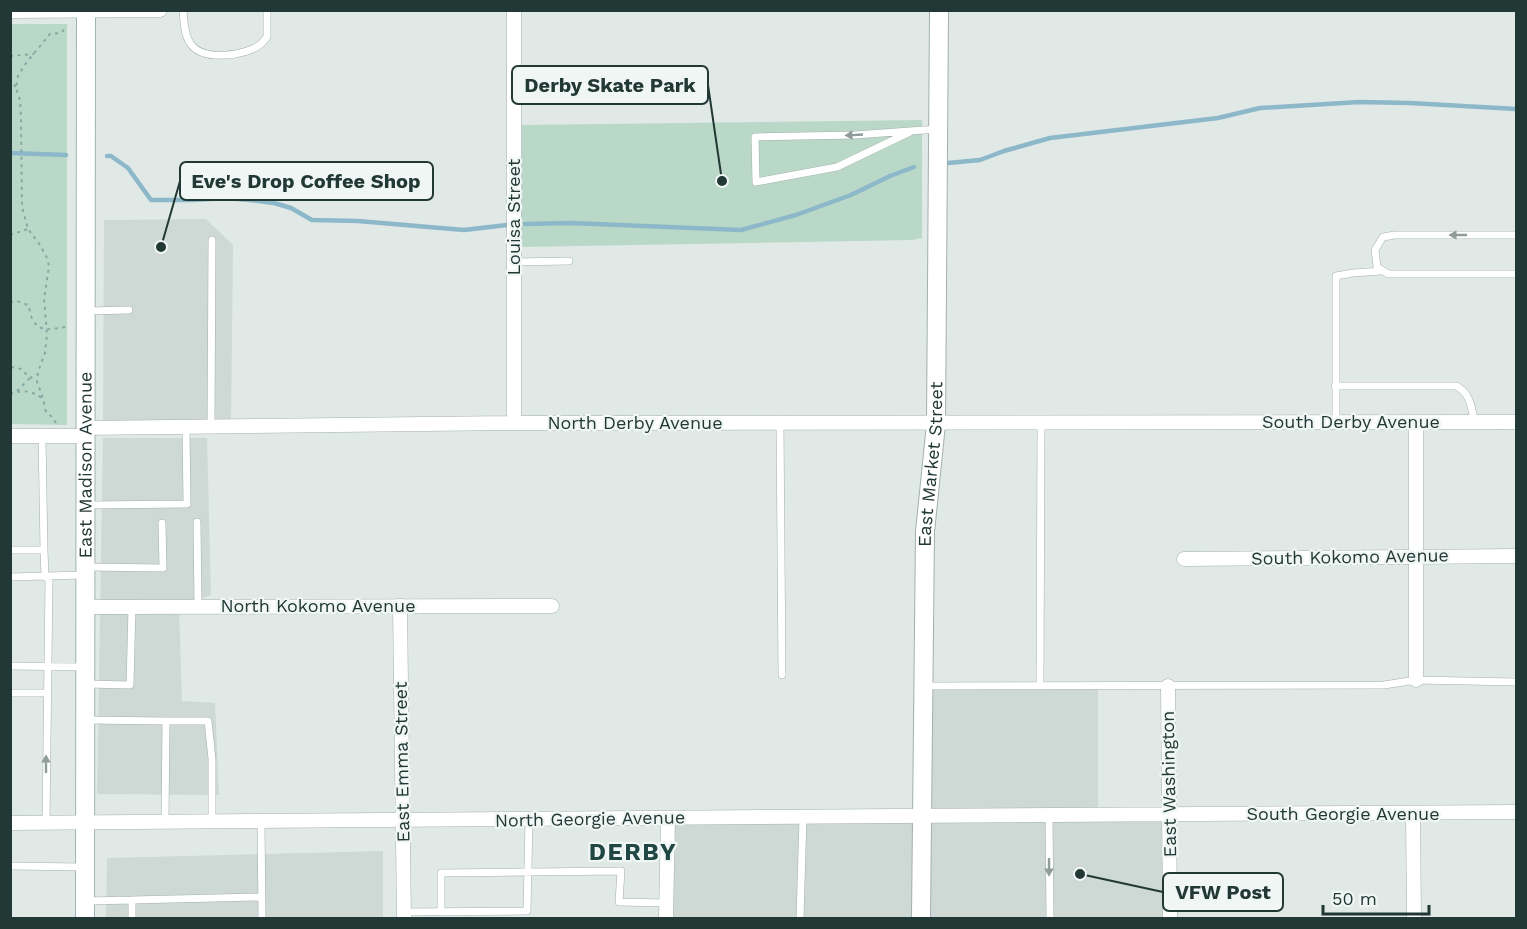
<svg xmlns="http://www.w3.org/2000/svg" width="1527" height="929" viewBox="0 0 1527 929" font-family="'Work Sans',sans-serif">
  <rect width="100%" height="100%" fill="#e0e9e6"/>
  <path fill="#ced9d5" d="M 206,219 L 233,245 L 231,426 L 103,428 L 104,220 Z
    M 103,438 L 207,438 L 211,595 L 179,607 L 182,701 L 215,703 L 219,795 L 97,794 Z
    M 924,686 L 1098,686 L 1098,815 L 1170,815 L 1170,918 L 666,918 L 668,819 L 922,816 Z
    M 383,851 L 383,918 L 106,918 L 107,858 Z"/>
  <path fill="#bad8c7" d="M 11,24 L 67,24 L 67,425 L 11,424 Z
    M 922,120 L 922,238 L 913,240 L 521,247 L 522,125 Z"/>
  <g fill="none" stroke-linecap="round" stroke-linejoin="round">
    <path stroke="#8cb8c9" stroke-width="4.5" d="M 10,153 L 66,155
      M 107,156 L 111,156 L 128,168 L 151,200 L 193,200 L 226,198 L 249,200 L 274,203 L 291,208 L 312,220 L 358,221 L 464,230 L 507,225
      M 948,163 L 980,160 L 1004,151 L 1050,138 L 1218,118 L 1260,108 L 1359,102 L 1410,103 L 1516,109
      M 525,224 L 571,223 L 741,230 L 796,215 L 851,195 L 890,176 L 914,167"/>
    <defs>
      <path id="service" d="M 183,10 C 184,21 184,34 190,43 C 202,62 246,56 261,44 C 263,42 265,39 267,37 L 267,10
        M 912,131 L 837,167 L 756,182 L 755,137 L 855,135 L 938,129
        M 1516,235 L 1395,235 L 1383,237 L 1375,250 L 1377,267 L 1388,274 L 1516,274
        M 514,262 L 569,261
        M 88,311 L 129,310
        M 1335,386 L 1456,386 C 1471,393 1471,408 1475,423
        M 1336,422 L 1336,276 L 1353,273 L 1381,271
        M 780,424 L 782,675
        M 211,427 L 212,240
        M 87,505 L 187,504 L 186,427
        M 197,522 L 198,607
        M 10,550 L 44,550 L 42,436
        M 44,550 L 45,576 L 85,575
        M 87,567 L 163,568 L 162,523
        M 10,577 L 45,576 L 49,580 L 46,823
        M 10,666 L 83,667
        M 87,684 L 130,685 L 132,607
        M 925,686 L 1384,685 L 1416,680 L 1516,682
        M 1040,686 L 1041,424
        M 10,693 L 47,693
        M 87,720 L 166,721
        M 1049,816 L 1050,918
        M 261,822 L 262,918
        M 165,823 L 166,721 L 208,721 L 212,759 L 212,823
        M 10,866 L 83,867
        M 132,900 L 261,897
        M 87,901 L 132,900 L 132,918
        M 404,912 L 527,911 L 529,820
        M 441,912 L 441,873 L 621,871 L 619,902 L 666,903
        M 800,918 L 803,817"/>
      <path id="minor" d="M 10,11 L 160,10
        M 514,423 L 514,10
        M 85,428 L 514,423 L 1516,422
        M 10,436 L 85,436
        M 1184,559 L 1516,556
        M 400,606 L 404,918
        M 85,607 L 552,606
        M 1416,680 L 1416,423
        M 1168,686 L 1170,918
        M 1413,814 L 1414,918
        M 10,823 C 306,822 601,819 896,816 C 1103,814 1310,815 1516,812
        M 666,918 L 668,819"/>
      <g id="tertiary">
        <path id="s1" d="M 921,918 L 925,532 L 936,424 L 939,10"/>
      </g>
      <g id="secondary">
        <path id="s2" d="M 85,918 L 86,10"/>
      </g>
    </defs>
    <use href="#service" stroke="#a3b0ad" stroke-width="8"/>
    <use href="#minor" stroke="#a3b0ad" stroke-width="15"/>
    <use href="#tertiary" stroke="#a3b0ad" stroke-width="20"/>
    <use href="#secondary" stroke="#a0b4af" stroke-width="20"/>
    <path stroke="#83aaa3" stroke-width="2" stroke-dasharray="3 4.5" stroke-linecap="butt" d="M 10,56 L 34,54
      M 10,78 L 16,88
      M 10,235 L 28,229
      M 10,302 L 17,301 L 28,305 C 30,309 30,316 33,320 C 40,334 54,328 66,327
      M 11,367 L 21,369 L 30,378 L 37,375
      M 17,391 L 30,378
      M 10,394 C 23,389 33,391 43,399
      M 56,423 L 52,417 L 46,412 L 42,395 L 37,382 L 38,372 L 45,353 L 47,334 L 44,299 L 49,266 L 47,258 L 40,245 L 28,229 L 22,207 L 21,117 L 20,100 L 16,88 L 18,76 L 26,63 L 50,34 L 61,33 L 67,26"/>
    <use href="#service" stroke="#fff" stroke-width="7"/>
    <use href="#minor" stroke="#fff" stroke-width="14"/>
    <use href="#tertiary" stroke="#fff" stroke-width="18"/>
    <use href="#secondary" stroke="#fff" stroke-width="18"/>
  </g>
  <defs><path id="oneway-solid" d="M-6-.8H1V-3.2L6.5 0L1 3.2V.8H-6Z" transform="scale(1.5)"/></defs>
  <g fill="#909c9a">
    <use href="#oneway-solid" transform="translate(854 135) rotate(177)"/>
    <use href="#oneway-solid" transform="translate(1458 235) rotate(180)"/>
    <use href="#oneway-solid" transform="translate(46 764) rotate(-90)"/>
    <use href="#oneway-solid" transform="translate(1049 867) rotate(90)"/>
  </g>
  <g text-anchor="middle" stroke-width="4.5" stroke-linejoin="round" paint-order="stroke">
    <g font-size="18" fill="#223835" stroke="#f0f6f4">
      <text transform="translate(514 217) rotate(-90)" y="6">Louisa Street</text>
      <text x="1351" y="428">South Derby Avenue</text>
      <text x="635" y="429">North Derby Avenue</text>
      <text dy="6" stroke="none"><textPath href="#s2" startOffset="453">East Madison Avenue</textPath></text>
      <text dy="6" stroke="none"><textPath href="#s1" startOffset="454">East Market Street</textPath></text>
      <text transform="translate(1350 557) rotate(-1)" y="6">South Kokomo Avenue</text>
      <text x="318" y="612">North Kokomo Avenue</text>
      <text transform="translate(402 762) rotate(-91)" y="6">East Emma Street</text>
      <text transform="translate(1169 784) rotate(-91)" y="6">East Washington</text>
      <text x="1343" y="820">South Georgie Avenue</text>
      <text transform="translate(590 819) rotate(-1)" y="6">North Georgie Avenue</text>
    </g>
    <g font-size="24" font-weight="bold" letter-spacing="1.5" fill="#204743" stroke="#f0f6f4">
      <text x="633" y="860">DERBY</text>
    </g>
  </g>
  <path fill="none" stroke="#223835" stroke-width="2" d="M722 181L708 85M161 247L180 181M1080 874L1163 892"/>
  <g fill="#223835" stroke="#f0f6f4" stroke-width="2">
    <circle cx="722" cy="181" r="6"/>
    <circle cx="161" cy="247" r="6"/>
    <circle cx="1080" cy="874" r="6"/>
  </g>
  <g fill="#f0f6f4" stroke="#223835" stroke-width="2">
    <rect x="512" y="66" width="196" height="38" rx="6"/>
    <rect x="180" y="162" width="253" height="38" rx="6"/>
    <rect x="1163" y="873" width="120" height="38" rx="6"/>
  </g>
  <g font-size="20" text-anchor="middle" font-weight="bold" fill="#223835">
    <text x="610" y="92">Derby Skate Park</text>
    <text x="306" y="188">Eve's Drop Coffee Shop</text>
    <text x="1223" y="899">VFW Post</text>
  </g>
  <rect width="1527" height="929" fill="none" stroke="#223835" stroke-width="24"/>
  <path d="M1323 905v9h106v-9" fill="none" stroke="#223835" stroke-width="3"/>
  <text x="1332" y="905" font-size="18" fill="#223835" stroke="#f0f6f4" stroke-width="4.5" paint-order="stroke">50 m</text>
</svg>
